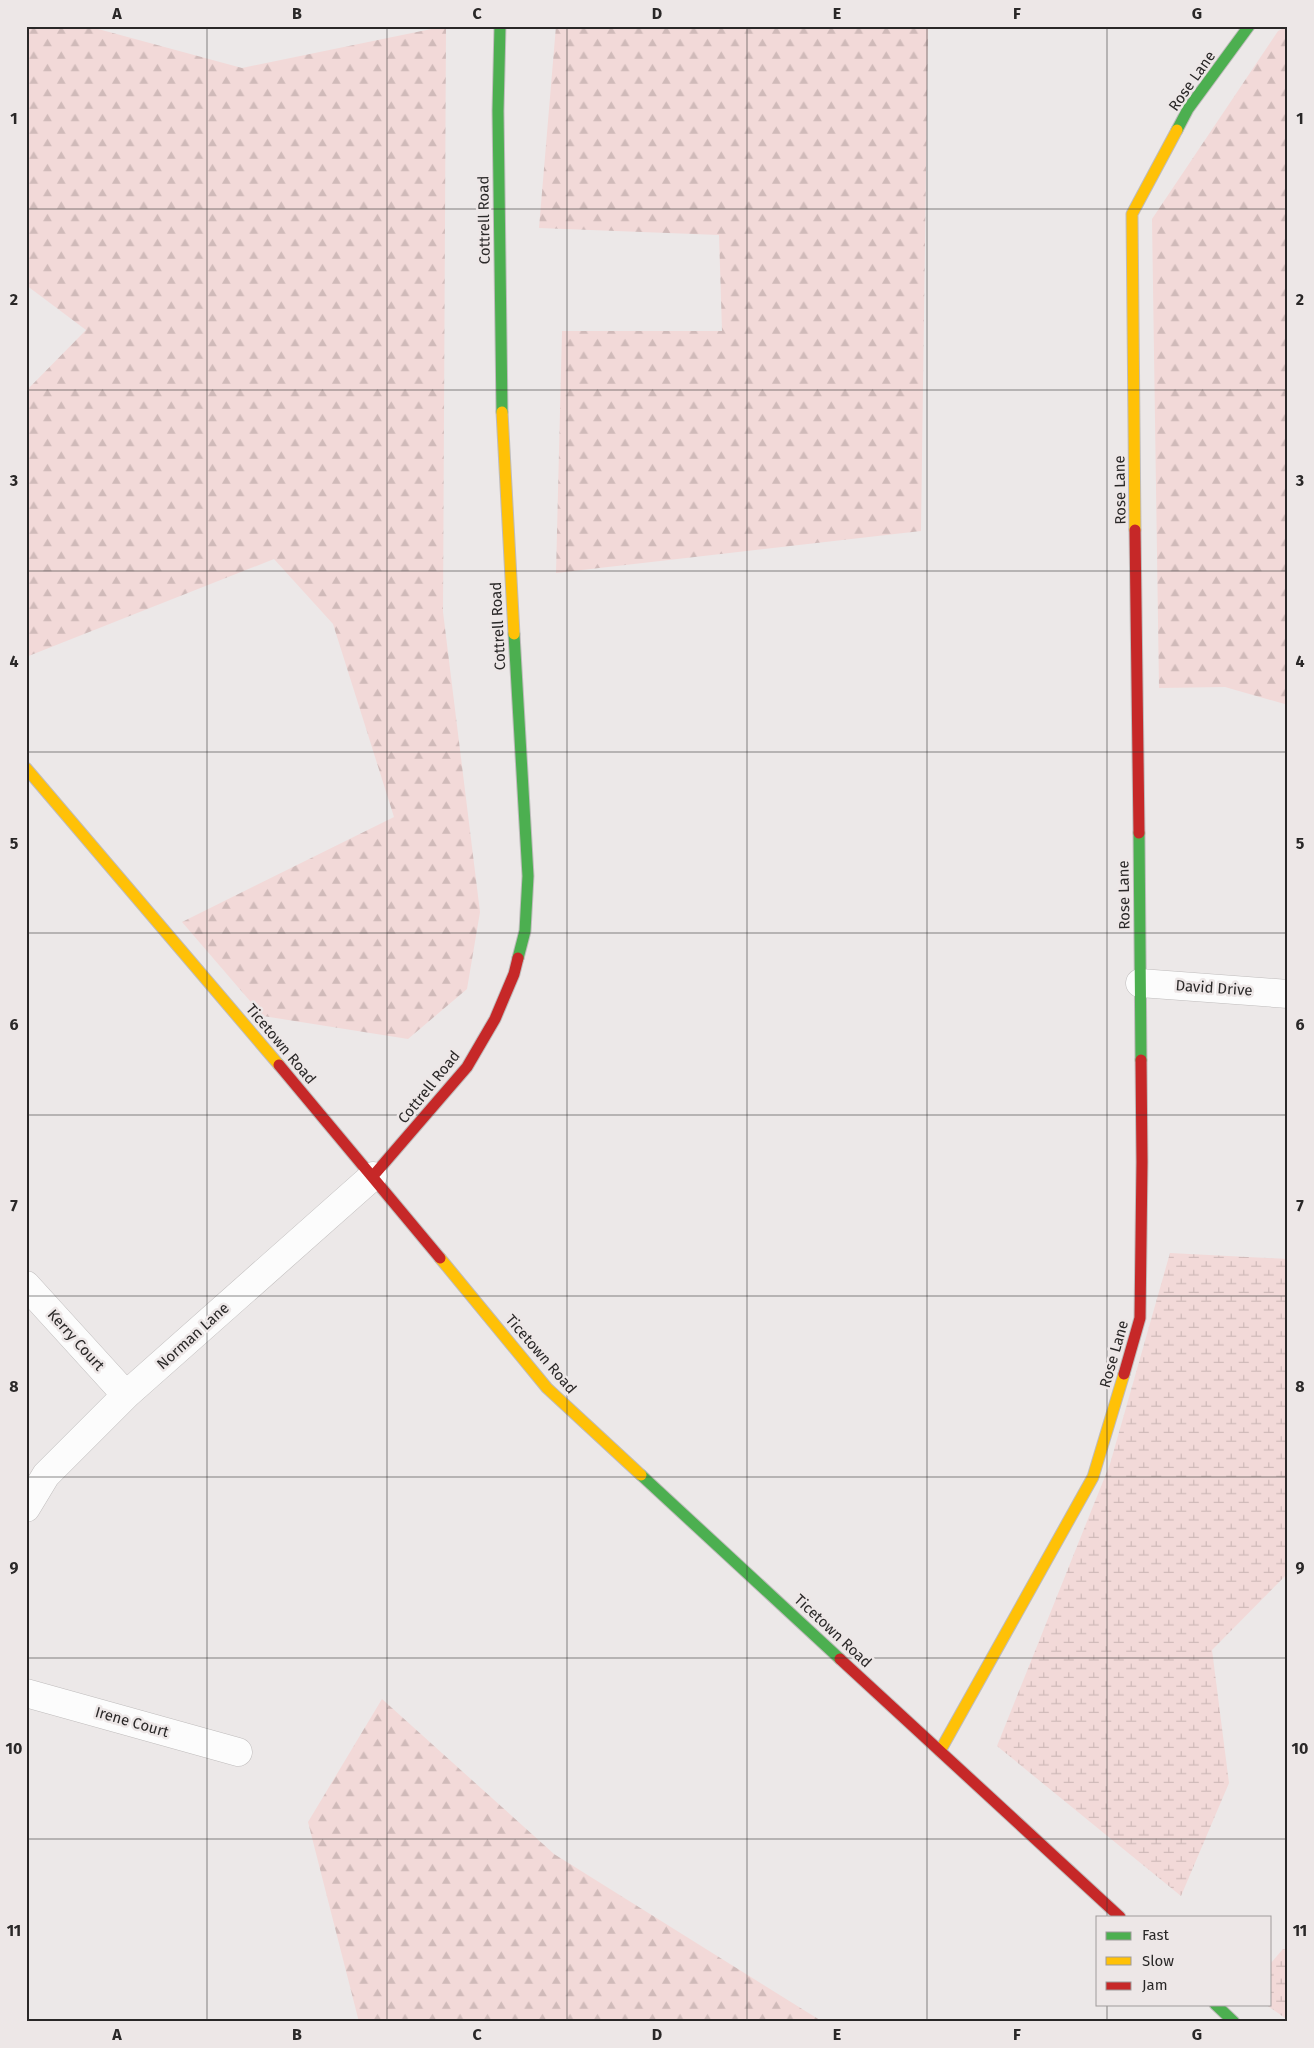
<svg xmlns="http://www.w3.org/2000/svg" width="1314" height="2048" viewBox="0 0 1314 2048" font-family="'Fira Sans',sans-serif">
  <defs>
    <pattern id="forest-firs" width="22" height="20" patternUnits="userSpaceOnUse" patternTransform="scale(1.25)"><rect width="22" height="20" fill="#f2d9d8"/><path d="M5 1l3.5 6h-7zM16 11l3.5 6h-7z" fill="#d0bab9"/></pattern>
    <pattern id="wetland-marsh" width="20" height="14" patternUnits="userSpaceOnUse" patternTransform="scale(1.25)"><rect width="20" height="14" fill="#f2d9d8"/><path d="M1 5h8M5 5V1M11 12h8M15 12V8" fill="none" stroke="#d0bab9"/></pattern>
  </defs>
  <rect width="100%" height="100%" fill="#ece8e8"/>
  <path fill="url(#forest-firs)" d="M 26,26 L 87,26 L 242,68 L 446,26 L 443,612 L 480,912 L 467,989 L 408,1039 L 263,1016 L 182,922 L 394,817 L 333,624 L 274,559 L 26,657 L 26,391 L 86,330 L 26,285 Z
    M 556,26 L 882,26 L 928,29 L 921,531 L 556,573 L 562,331 L 722,331 L 719,235 L 539,228 Z
    M 1288,26 L 1288,705 L 1225,687 L 1159,688 L 1152,219 L 1278,31 Z
    M 382,1699 L 554,1854 L 823,2022 L 359,2022 L 308,1822 Z"/>
  <path fill="url(#wetland-marsh)" d="M 1170,1253 L 1288,1259 L 1288,1573 L 1212,1650 L 1229,1783 L 1181,1896 L 997,1746 L 1110,1464 Z
    M 1283,1949 L 1288,1949 L 1288,2020 L 1265,2004 L 1270,2004 L 1270,1964 Z"/>
  <g fill="none" stroke-linecap="round" stroke-linejoin="round">
    <defs>
      <path id="street" d="M 1140,983 L 1288,994
        M 26,1285 L 126,1395
        M 26,1508 L 46,1475 L 126,1395 L 373,1176
        M 26,1693 L 238,1752"/>
      <path id="fast" d="M 500,26 L 498,111 L 502,412
        M 1177,130 L 1188,109 L 1249,26
        M 514,634 L 528,876 L 525,931 L 518,958
        M 1139,833 L 1141,1060
        M 641,1475 L 840,1659
        M 1215,2004 L 1234,2022"/>
      <path id="slow" d="M 502,412 L 514,634
        M 1135,530 L 1132,214 L 1177,130
        M 26,768 L 279,1065
        M 440,1258 L 547,1388 L 641,1475
        M 940,1751 L 1093,1477 L 1124,1374"/>
      <path id="jam" d="M 1135,530 L 1139,833
        M 279,1065 L 440,1258
        M 373,1176 L 467,1067 L 495,1019 L 514,974 L 518,958
        M 1124,1374 L 1140,1318 L 1142,1162 L 1141,1060
        M 840,1659 L 1120,1917"/>
    </defs>
    <use href="#street" stroke="#bfbcbc" stroke-width="29"/>
    <use href="#fast" stroke="#bfbcbc" stroke-width="13"/>
    <use href="#slow" stroke="#bfbcbc" stroke-width="13"/>
    <use href="#jam" stroke="#bfbcbc" stroke-width="13"/>
    <use href="#street" stroke="#fcfcfc" stroke-width="28"/>
    <use href="#fast" stroke="#4caf50" stroke-width="11"/>
    <use href="#slow" stroke="#ffc107" stroke-width="11"/>
    <use href="#jam" stroke="#c62828" stroke-width="11"/>
  </g>
  <path fill="none" stroke="#2a2828" stroke-width="1" stroke-opacity="0.55" d="M 207,26 L 207,2022M 387,26 L 387,2022M 567,26 L 567,2022M 747,26 L 747,2022M 927,26 L 927,2022M 1107,26 L 1107,1917M 26,209 L 1288,209M 26,390 L 1288,390M 26,571 L 1288,571M 26,752 L 1288,752M 26,933 L 1288,933M 26,1115 L 1288,1115M 26,1296 L 1288,1296M 26,1477 L 1288,1477M 26,1658 L 1288,1658M 26,1839 L 1288,1839M 1107,2004 L 1107,2022"/>
  <g text-anchor="middle" stroke-width="5" stroke-linejoin="round" paint-order="stroke">
    <g font-size="15" fill="#2a2828" stroke="#ede7e7">
      <text transform="translate(1192 81) rotate(-55)" y="5">Rose Lane</text>
      <text transform="translate(484 220) rotate(-91)" y="5">Cottrell Road</text>
      <text transform="translate(1120 490) rotate(-91)" y="5">Rose Lane</text>
      <text transform="translate(498 626) rotate(-93)" y="5">Cottrell Road</text>
      <text transform="translate(1124 895) rotate(-91)" y="5">Rose Lane</text>
      <text transform="translate(1214 988) rotate(4)" y="5">David Drive</text>
      <text transform="translate(281 1044) rotate(50)" y="5">Ticetown Road</text>
      <text transform="translate(429 1087) rotate(-51)" y="5">Cottrell Road</text>
      <text transform="translate(193 1336) rotate(-42)" y="5">Norman Lane</text>
      <text transform="translate(76 1340) rotate(48)" y="5">Kerry Court</text>
      <text transform="translate(541 1354) rotate(49)" y="5">Ticetown Road</text>
      <text transform="translate(1114 1354) rotate(-74)" y="5">Rose Lane</text>
      <text transform="translate(833 1631) rotate(43)" y="5">Ticetown Road</text>
      <text transform="translate(132 1722) rotate(16)" y="5">Irene Court</text>
    </g>
  </g>
  <rect width="1314" height="2048" fill="none" stroke="#ede7e7" stroke-width="55"/>
  <rect x="1096" y="1916" width="175" height="90" fill="#ede7e7" stroke="#9f9b9b"/>
  <rect x="1106" y="1932" width="25" height="8" fill="#4caf50" stroke="#9f9b9b"/>
  <text x="1142" y="1940" font-size="15" fill="#2a2828">Fast</text>
  <rect x="1106" y="1957" width="25" height="8" fill="#ffc107" stroke="#9f9b9b"/>
  <text x="1142" y="1966" font-size="15" fill="#2a2828">Slow</text>
  <rect x="1106" y="1982" width="25" height="8" fill="#c62828" stroke="#9f9b9b"/>
  <text x="1142" y="1990" font-size="15" fill="#2a2828">Jam</text>
  <rect x="28" y="28" width="1258" height="1992" fill="none" stroke="#2a2828" stroke-width="2"/>
  <g font-size="16" text-anchor="middle" font-weight="bold" fill="#2a2828">
    <text x="117" y="19">A</text>
    <text x="297" y="19">B</text>
    <text x="477" y="19">C</text>
    <text x="657" y="19">D</text>
    <text x="837" y="19">E</text>
    <text x="1017" y="19">F</text>
    <text x="1197" y="19">G</text>
    <text x="14" y="124">1</text>
    <text x="1300" y="124">1</text>
    <text x="14" y="305">2</text>
    <text x="1300" y="305">2</text>
    <text x="14" y="486">3</text>
    <text x="1300" y="486">3</text>
    <text x="14" y="667">4</text>
    <text x="1300" y="667">4</text>
    <text x="14" y="849">5</text>
    <text x="1300" y="849">5</text>
    <text x="14" y="1030">6</text>
    <text x="1300" y="1030">6</text>
    <text x="14" y="1211">7</text>
    <text x="1300" y="1211">7</text>
    <text x="14" y="1392">8</text>
    <text x="1300" y="1392">8</text>
    <text x="14" y="1573">9</text>
    <text x="1300" y="1573">9</text>
    <text x="14" y="1754">10</text>
    <text x="1300" y="1754">10</text>
    <text x="14" y="1936">11</text>
    <text x="1300" y="1936">11</text>
    <text x="117" y="2040">A</text>
    <text x="297" y="2040">B</text>
    <text x="477" y="2040">C</text>
    <text x="657" y="2040">D</text>
    <text x="837" y="2040">E</text>
    <text x="1017" y="2040">F</text>
    <text x="1197" y="2040">G</text>
  </g>
</svg>
